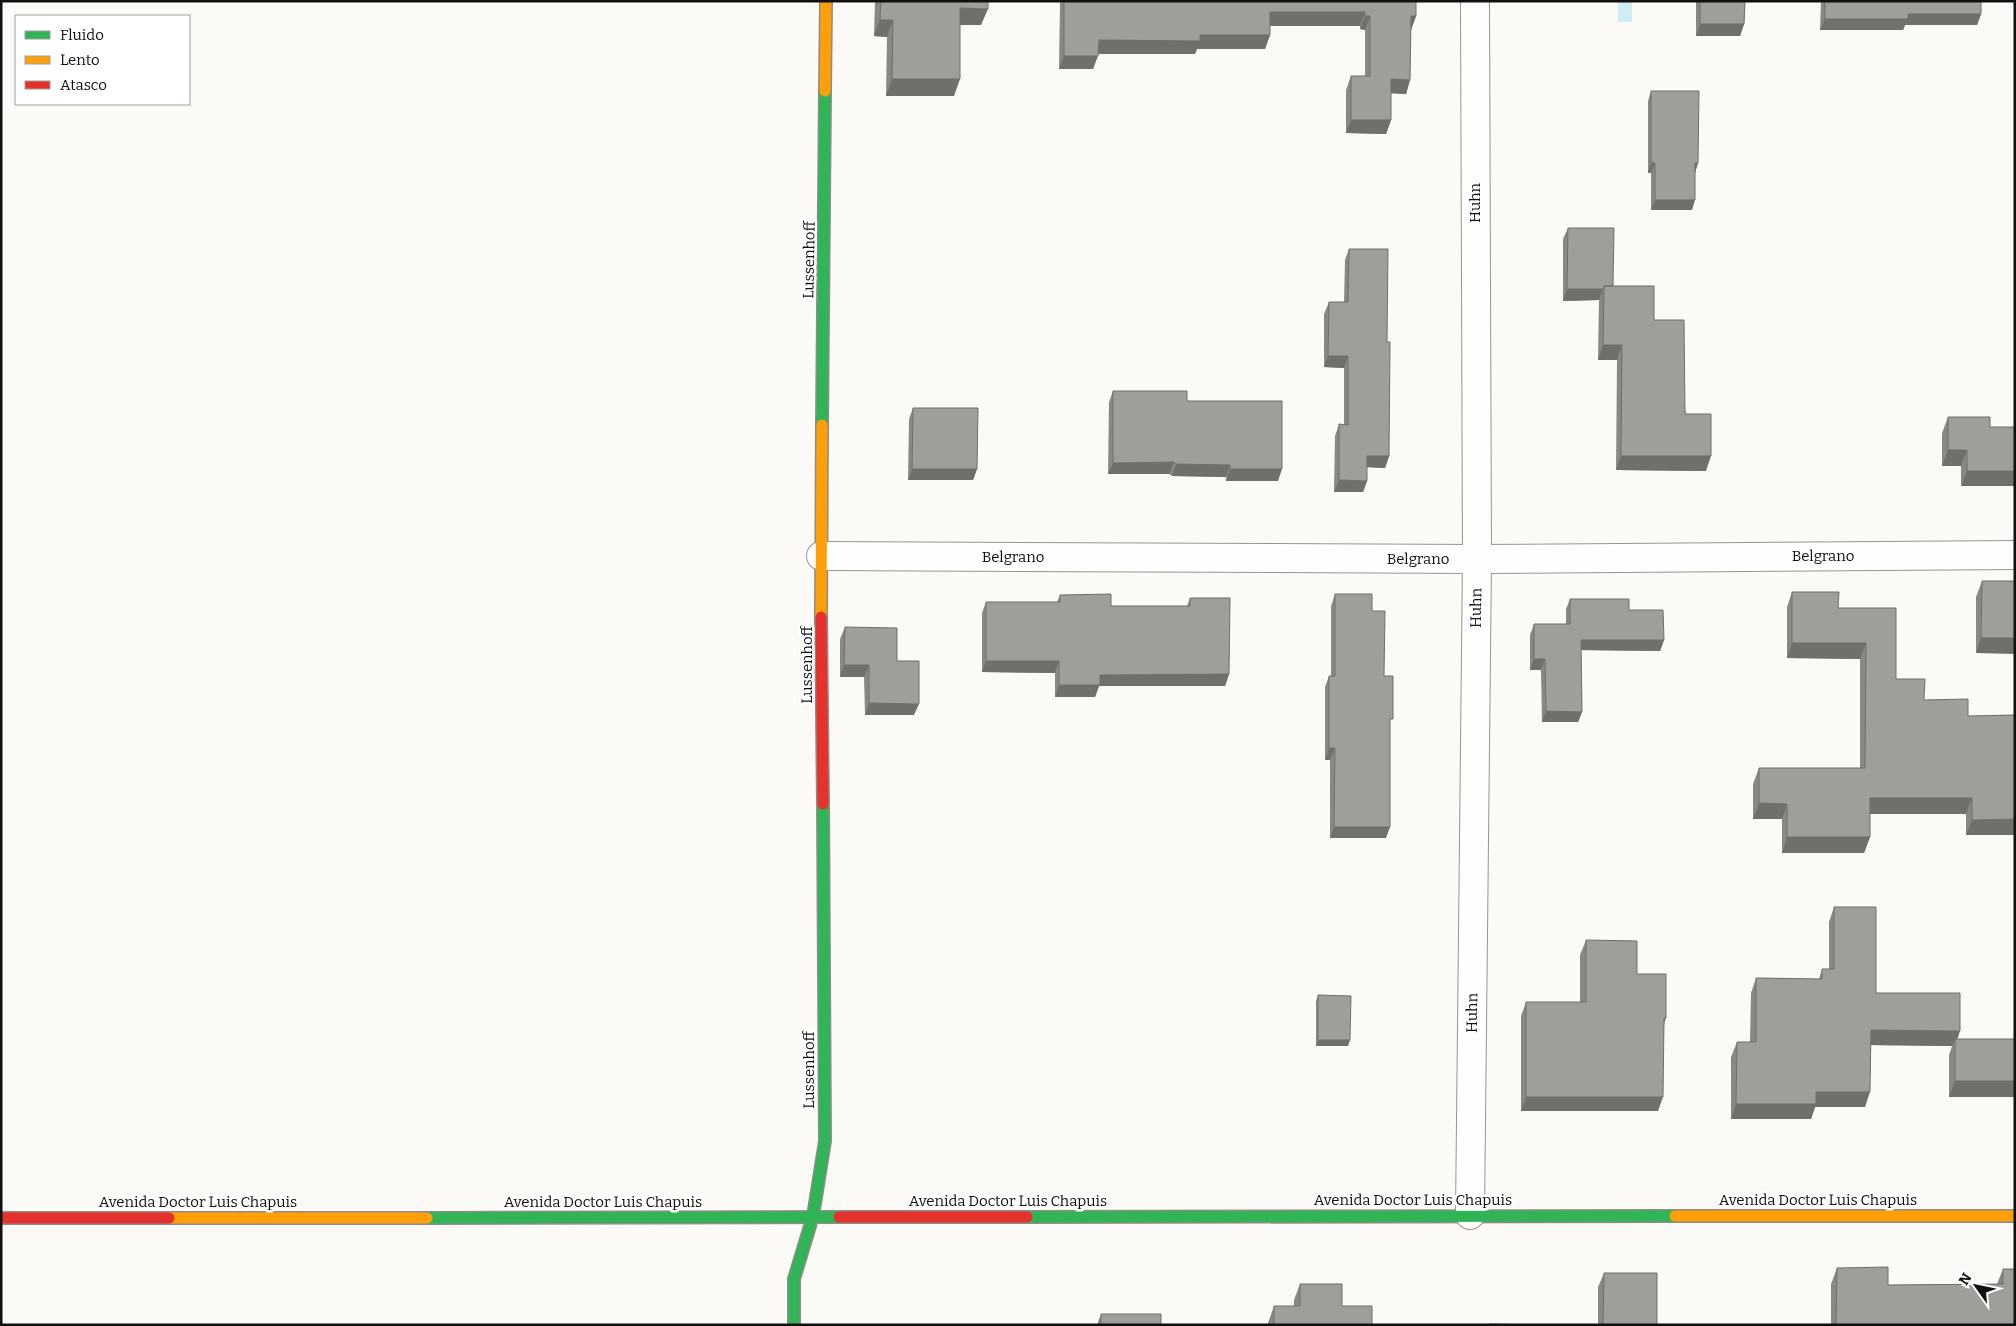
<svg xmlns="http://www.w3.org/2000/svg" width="2016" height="1326" viewBox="0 0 2016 1326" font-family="Bitter,serif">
  <rect width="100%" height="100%" fill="#fcfaf6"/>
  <path fill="#cfedf4" d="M 1618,1 L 1632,1 L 1632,22 L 1618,22 Z"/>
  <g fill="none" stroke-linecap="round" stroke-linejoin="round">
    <defs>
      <path id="street" d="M 821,556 L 1477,559 L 2015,555
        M 1470,1215 L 1477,559 L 1475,1"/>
      <path id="fast" d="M 822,425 L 825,91
        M 1027,1217 L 1675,1216
        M 427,1218 L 839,1217
        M 794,1325 L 794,1279 L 813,1216 L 825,1141 L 823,804"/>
      <path id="slow" d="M 825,91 L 826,1
        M 821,617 L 822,425
        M 1675,1216 L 2015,1216
        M 169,1218 L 427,1218"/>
      <path id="jam" d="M 821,617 L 823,804
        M 839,1217 L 1027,1217
        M 1,1218 L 169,1218"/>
    </defs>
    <use href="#street" stroke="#969594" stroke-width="30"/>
    <use href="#fast" stroke="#8d8c8a" stroke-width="14"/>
    <use href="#slow" stroke="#8d8c8a" stroke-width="14"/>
    <use href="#jam" stroke="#8d8c8a" stroke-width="14"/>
    <use href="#street" stroke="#fffefe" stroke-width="28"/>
    <use href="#fast" stroke="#30b455" stroke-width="11"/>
    <use href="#slow" stroke="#ff9f0a" stroke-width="11"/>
    <use href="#jam" stroke="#e5322d" stroke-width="11"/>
  </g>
  <path fill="#8a8885" d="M 875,1 L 988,1 L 981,25 L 960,25 L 954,96 L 886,96 L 887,37 L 874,36 Z
    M 1060,1 L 1416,1 L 1416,16 L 1411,30 L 1410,80 L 1406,94 L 1391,93 L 1391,120 L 1386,134 L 1346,133 L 1346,90 L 1351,76 L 1365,76 L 1365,30 L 1360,29 L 1360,26 L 1270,26 L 1270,35 L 1265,49 L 1197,49 L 1195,54 L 1098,54 L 1093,69 L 1059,69 L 1060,4 Z
    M 1696,1 L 1745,1 L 1744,24 L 1740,36 L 1696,36 Z
    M 1821,1 L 1981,1 L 1981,14 L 1977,25 L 1905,25 L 1903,30 L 1820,30 Z
    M 1651,91 L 1698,163 L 1695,171 L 1692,210 L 1651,210 L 1651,173 L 1648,173 L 1648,101 Z
    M 1568,228 L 1613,286 L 1654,320 L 1706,471 L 1616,470 L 1617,360 L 1598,360 L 1599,300 L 1563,301 L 1563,239 Z
    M 1349,249 L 1387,342 L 1389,456 L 1385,468 L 1367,467 L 1367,481 L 1363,492 L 1334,492 L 1335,436 L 1339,424 L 1344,424 L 1344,368 L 1324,367 L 1324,314 L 1329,302 L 1344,302 L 1345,260 Z
    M 1113,391 L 1187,401 L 1278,481 L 1226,481 L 1226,477 L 1172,476 L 1169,474 L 1108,474 L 1109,402 Z
    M 913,408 L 977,469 L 973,480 L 908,480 L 909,419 Z
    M 1948,417 L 1990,427 L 1961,486 L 1961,466 L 1942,466 L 1942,433 Z
    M 1982,581 L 2015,581 L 1976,653 L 1976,597 Z
    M 1792,592 L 1838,608 L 1896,679 L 1924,700 L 1968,716 L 2015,715 L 2015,835 L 1966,835 L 1966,814 L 1870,814 L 1870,837 L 1864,853 L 1782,853 L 1782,819 L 1753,819 L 1753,784 L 1759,768 L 1860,768 L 1860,659 L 1787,658 L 1787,607 Z
    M 1335,594 L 1372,611 L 1384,676 L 1390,727 L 1386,838 L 1330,838 L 1330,760 L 1325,760 L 1325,687 L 1329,676 L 1331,676 L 1331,606 Z
    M 1060,595 L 1111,606 L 1187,606 L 1190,598 L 1229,674 L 1225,686 L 1099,686 L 1095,697 L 1055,697 L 1055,673 L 982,672 L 982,613 L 986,602 L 1057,602 Z
    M 1570,599 L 1629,610 L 1664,640 L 1660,651 L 1581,650 L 1582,712 L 1578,722 L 1542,722 L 1541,670 L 1530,670 L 1530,635 L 1534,624 L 1566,624 L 1566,609 Z
    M 845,627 L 897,661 L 914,715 L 865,715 L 864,677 L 840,677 L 840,639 Z
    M 1834,907 L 1876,993 L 1957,1039 L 2014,1039 L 2015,1029 L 2015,1097 L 1949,1097 L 1949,1055 L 1952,1046 L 1871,1045 L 1865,1107 L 1815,1107 L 1811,1119 L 1731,1119 L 1731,1057 L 1737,1042 L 1750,1042 L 1751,993 L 1756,978 L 1819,979 L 1822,969 L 1829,969 L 1829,922 Z
    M 1586,940 L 1637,974 L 1666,1018 L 1664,1025 L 1658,1111 L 1521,1111 L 1521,1016 L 1526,1002 L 1580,1002 L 1580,955 Z
    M 1318,995 L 1348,1046 L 1316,1046 L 1316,1001 Z
    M 1837,1268 L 1888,1285 L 1997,1284 L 2003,1269 L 2015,1325 L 1831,1325 L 1831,1284 Z
    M 1604,1273 L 1657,1325 L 1598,1325 L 1598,1287 Z
    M 1300,1284 L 1342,1306 L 1372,1325 L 1268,1325 L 1268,1323 L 1274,1306 L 1294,1306 L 1294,1300 Z
    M 1101,1314 L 1161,1325 L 1097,1325 Z"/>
  <path fill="#706f6c" d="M 960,8 L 988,9 L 981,25 L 954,25 Z
    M 1270,12 L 1365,12 L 1360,26 L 1265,26 Z
    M 1908,14 L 1981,14 L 1977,25 L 1905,25 L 1903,30 L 1820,30 L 1825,19 Z
    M 1365,16 L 1370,16 L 1365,30 L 1360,29 Z
    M 1411,16 L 1416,16 L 1411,30 Z
    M 880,20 L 893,20 L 887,37 L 874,36 Z
    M 1700,24 L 1744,24 L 1740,36 L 1696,36 Z
    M 1200,35 L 1270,35 L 1265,49 L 1197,49 L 1195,54 L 1094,54 L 1099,40 Z
    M 1064,56 L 1098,56 L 1093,69 L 1059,69 Z
    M 892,79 L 960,79 L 954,96 L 886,96 Z
    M 1391,79 L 1410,80 L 1406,94 L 1386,93 Z
    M 1351,120 L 1391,120 L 1386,134 L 1346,133 Z
    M 1651,163 L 1655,163 L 1651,173 L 1648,173 Z
    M 1695,163 L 1698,163 L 1695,173 Z
    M 1655,200 L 1695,200 L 1692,210 L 1651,210 Z
    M 1567,289 L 1603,289 L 1599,300 L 1563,301 Z
    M 1603,345 L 1622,345 L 1617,360 L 1598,360 Z
    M 1328,356 L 1348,356 L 1344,368 L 1324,367 Z
    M 1948,450 L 1967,450 L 1961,466 L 1942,466 Z
    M 1367,456 L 1389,456 L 1385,468 L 1363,467 Z
    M 1621,456 L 1711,456 L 1706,471 L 1616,470 Z
    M 1174,462 L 1169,474 L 1108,474 L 1113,463 Z
    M 1176,464 L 1230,465 L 1226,477 L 1172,476 Z
    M 912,469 L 977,469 L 973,480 L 908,480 Z
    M 1230,469 L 1282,469 L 1278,481 L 1226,481 Z
    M 1967,471 L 2015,471 L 2015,486 L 1961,486 Z
    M 1339,480 L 1367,481 L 1363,492 L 1334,492 Z
    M 1981,638 L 2015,638 L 2015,654 L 1976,653 Z
    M 1581,640 L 1664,640 L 1660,651 L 1577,650 Z
    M 1792,643 L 1866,643 L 1860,659 L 1787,658 Z
    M 1534,659 L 1545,659 L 1541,670 L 1530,670 Z
    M 986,661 L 1059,661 L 1055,673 L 982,672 Z
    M 844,665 L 869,665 L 864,677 L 840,677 Z
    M 1229,674 L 1225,686 L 1099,686 L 1095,697 L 1055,697 L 1059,685 L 1100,675 Z
    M 869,703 L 919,704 L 914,715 L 865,715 Z
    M 1546,711 L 1582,712 L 1578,722 L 1542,722 Z
    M 1329,748 L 1335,748 L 1330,760 L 1325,760 Z
    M 1870,798 L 1972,798 L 1966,814 L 1864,814 Z
    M 1759,803 L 1787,804 L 1782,819 L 1753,819 Z
    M 2015,819 L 2015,835 L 1966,835 L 1972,820 Z
    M 1334,827 L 1390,827 L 1386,838 L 1330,838 Z
    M 1787,837 L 1870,837 L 1864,853 L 1782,853 Z
    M 1871,1030 L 1960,1031 L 1955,1046 L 1955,1039 L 1952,1046 L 1865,1045 Z
    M 1318,1040 L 1350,1040 L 1348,1046 L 1316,1046 Z
    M 1955,1081 L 2015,1081 L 2015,1097 L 1949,1097 Z
    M 1816,1092 L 1870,1092 L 1865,1107 L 1815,1107 L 1811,1119 L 1731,1119 L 1736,1104 Z
    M 1526,1097 L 1663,1097 L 1658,1111 L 1521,1111 Z"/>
  <path fill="#a09e9b" stroke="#706f6c" d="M 881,1 L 988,1 L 988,9 L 960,8 L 960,79 L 892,79 L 893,20 L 880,20 Z
    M 1064,1 L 1416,1 L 1416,16 L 1411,16 L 1410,80 L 1391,79 L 1391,120 L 1351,120 L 1351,76 L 1370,76 L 1370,16 L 1365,16 L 1365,12 L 1270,12 L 1270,35 L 1200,35 L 1200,41 L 1099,40 L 1098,56 L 1064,56 Z
    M 1700,1 L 1745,1 L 1744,24 L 1700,24 Z
    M 1825,1 L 1981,1 L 1981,14 L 1908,14 L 1908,19 L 1825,19 Z
    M 1651,91 L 1699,91 L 1698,163 L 1695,163 L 1695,200 L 1655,200 L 1655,163 L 1651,163 Z
    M 1568,228 L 1614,228 L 1613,286 L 1604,286 L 1603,289 L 1567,289 Z
    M 1349,249 L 1388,249 L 1387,342 L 1390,342 L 1389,456 L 1367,456 L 1367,481 L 1339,480 L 1339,424 L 1348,425 L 1348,356 L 1328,356 L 1329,302 L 1348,302 Z
    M 1604,286 L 1654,286 L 1654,320 L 1684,320 L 1685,414 L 1711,414 L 1711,456 L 1621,456 L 1622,345 L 1603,345 Z
    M 1113,391 L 1187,391 L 1187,401 L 1282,401 L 1282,469 L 1230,469 L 1230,465 L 1176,464 L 1174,462 L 1113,463 Z
    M 913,408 L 978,408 L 977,469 L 912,469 Z
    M 1948,417 L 1990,417 L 1990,427 L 2015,427 L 2015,471 L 1967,471 L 1967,450 L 1948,450 Z
    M 1982,581 L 2015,581 L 2015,638 L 1981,638 Z
    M 1792,592 L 1839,592 L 1838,608 L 1896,608 L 1896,679 L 1925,679 L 1924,700 L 1968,699 L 1968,716 L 2015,715 L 2015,819 L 1972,820 L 1972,798 L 1870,798 L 1870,837 L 1787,837 L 1787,804 L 1759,803 L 1759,768 L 1865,768 L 1866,643 L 1792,643 Z
    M 1111,594 L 1111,606 L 1190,606 L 1190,598 L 1230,598 L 1229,674 L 1100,675 L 1100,685 L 1059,685 L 1059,661 L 986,661 L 986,602 L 1060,602 L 1060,595 Z
    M 1335,594 L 1372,594 L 1372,611 L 1385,611 L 1384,676 L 1393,676 L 1393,719 L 1390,719 L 1390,827 L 1334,827 L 1335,748 L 1329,748 L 1329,676 L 1335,676 Z
    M 1570,599 L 1629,599 L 1629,610 L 1663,610 L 1664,640 L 1581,640 L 1582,712 L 1546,711 L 1545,659 L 1534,659 L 1534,624 L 1570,624 Z
    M 845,627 L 897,628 L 897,661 L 919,661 L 919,704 L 869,703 L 869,665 L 844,665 Z
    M 1834,907 L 1876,907 L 1876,993 L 1960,993 L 1960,1031 L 1871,1030 L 1870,1092 L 1816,1092 L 1816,1104 L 1736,1104 L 1737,1042 L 1756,1042 L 1756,978 L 1822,979 L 1822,969 L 1834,969 Z
    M 1586,940 L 1637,941 L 1637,974 L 1666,974 L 1666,1018 L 1664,1018 L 1663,1097 L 1526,1097 L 1526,1002 L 1586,1002 Z
    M 1318,995 L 1351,996 L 1350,1040 L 1318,1040 Z
    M 1955,1039 L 2015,1039 L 2015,1081 L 1955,1081 Z
    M 1888,1267 L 1888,1285 L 2003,1284 L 2003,1269 L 2015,1269 L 2015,1325 L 1836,1325 L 1837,1268 Z
    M 1604,1273 L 1657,1273 L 1657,1325 L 1603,1325 Z
    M 1300,1284 L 1342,1284 L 1342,1306 L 1372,1306 L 1372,1325 L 1274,1325 L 1274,1306 L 1300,1306 Z
    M 1101,1314 L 1161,1314 L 1161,1325 L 1101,1325 Z
    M 1489,1324 L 1539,1325 L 1489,1325 Z"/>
  <g text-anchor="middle" stroke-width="5" stroke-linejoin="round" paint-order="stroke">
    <g font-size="15" fill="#101010" stroke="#fff">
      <text transform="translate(1475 203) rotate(-90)" y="5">Huhn</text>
      <text transform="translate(809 260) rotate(-89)" y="5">Lussenhoff</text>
      <text x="1823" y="561">Belgrano</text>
      <text x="1013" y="562">Belgrano</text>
      <text x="1418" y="564">Belgrano</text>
      <text transform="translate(1476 608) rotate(-89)" y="5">Huhn</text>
      <text transform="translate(807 665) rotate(-90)" y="5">Lussenhoff</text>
      <text transform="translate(1472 1013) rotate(-89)" y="5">Huhn</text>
      <text transform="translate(809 1070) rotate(-90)" y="5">Lussenhoff</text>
      <text x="1413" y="1205">Avenida Doctor Luis Chapuis</text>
      <text x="1818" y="1205">Avenida Doctor Luis Chapuis</text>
      <text x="1008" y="1206">Avenida Doctor Luis Chapuis</text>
      <text x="198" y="1207">Avenida Doctor Luis Chapuis</text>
      <text x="603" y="1207">Avenida Doctor Luis Chapuis</text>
    </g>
  </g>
  <rect width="2016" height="1326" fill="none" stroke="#101010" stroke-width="5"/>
  <rect x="15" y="15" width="175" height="90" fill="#ffffff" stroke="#9f9f9f"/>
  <rect x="25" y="31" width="25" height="8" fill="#30b455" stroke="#9f9f9f"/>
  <text x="60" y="40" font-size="15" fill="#101010">Fluido</text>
  <rect x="25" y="56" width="25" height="8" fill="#ff9f0a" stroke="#9f9f9f"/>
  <text x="60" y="65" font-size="15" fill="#101010">Lento</text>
  <rect x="25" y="81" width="25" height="8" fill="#e5322d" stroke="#9f9f9f"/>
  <text x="60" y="90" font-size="15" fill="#101010">Atasco</text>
  <g transform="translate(1976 1286) rotate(303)" stroke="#ffffff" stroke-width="4" paint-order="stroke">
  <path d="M0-4L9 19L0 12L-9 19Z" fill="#101010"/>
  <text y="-8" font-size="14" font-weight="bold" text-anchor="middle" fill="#101010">N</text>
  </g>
</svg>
